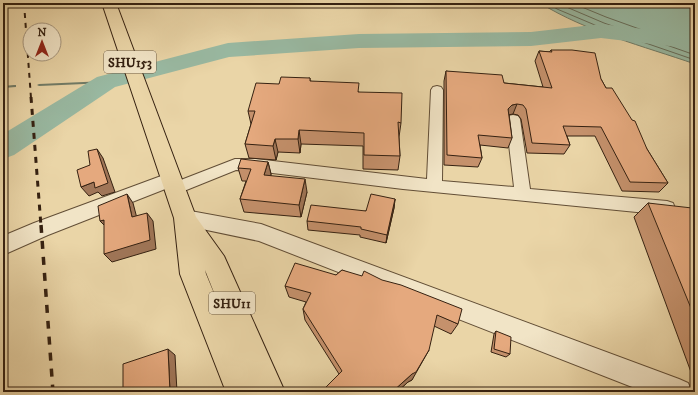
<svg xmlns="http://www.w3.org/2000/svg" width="698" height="395" viewBox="0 0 698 395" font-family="'IM FELL DW Pica',serif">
  <rect width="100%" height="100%" fill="#ead5a7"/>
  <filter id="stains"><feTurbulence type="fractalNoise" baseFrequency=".005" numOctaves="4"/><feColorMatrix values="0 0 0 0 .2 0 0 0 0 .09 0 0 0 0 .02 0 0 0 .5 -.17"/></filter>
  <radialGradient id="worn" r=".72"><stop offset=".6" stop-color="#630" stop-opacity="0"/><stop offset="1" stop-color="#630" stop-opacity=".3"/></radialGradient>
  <path fill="#99b9a2" stroke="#717c68" d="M 540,3 L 695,3 L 695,64 C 643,46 587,32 540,3 Z"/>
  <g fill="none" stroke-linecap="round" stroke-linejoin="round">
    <path stroke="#676d5a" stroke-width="1" d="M 548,3 L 557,9 L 602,28 L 695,60
      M 557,3 L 604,23 L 695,55
      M 572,3 L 606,17 L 695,49"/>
    <path fill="#717c68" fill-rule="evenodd" d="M 106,81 L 108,82 L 107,83 L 39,86 L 37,85 L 39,84 Z
      M 14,85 L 16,85 L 16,87 L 3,88 L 3,86 Z"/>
    <path fill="#99b9a2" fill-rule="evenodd" d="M 601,24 L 695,35 L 695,49 L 601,38 L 531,46 L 359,48 L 229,57 L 115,87 L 14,155 L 3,159 L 3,134 L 97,77 L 228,43 L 359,34 L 531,32 Z"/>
    <defs>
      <path id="minor" d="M 437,86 L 441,87 L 443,90 L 442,181 L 514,187 L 506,119 L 508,116 L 513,115 L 518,116 L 520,119 L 530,189 L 667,201 L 673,203 L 675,208 L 673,213 L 667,215 L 403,189 L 256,171 L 236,170 L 174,195 L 168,193 L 166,189 L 168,185 L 235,159 L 256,159 L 427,179 L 431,90 L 433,87 Z"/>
      <path id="tertiary" d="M 172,172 L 178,174 L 181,179 L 178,184 L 48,235 L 3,255 L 3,236 L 34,223 Z
        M 185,210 L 261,224 L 679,379 L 688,383 L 692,392 L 645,392 L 259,241 L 178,224 L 175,218 L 178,212 Z"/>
      <path id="trunk" d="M 102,3 L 116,3 L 196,217 L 224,256 L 285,392 L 226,392 L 180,274 L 174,218 ZM 205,270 L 223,315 L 206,274 Z"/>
    </defs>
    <use href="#minor" stroke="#624e36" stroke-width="2"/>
    <use href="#tertiary" stroke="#624e36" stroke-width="2"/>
    <use href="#trunk" stroke="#352111" stroke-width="2"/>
    <use href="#minor" fill="#f1e4c6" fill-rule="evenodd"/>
    <use href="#tertiary" fill="#f1e4c6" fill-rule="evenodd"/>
    <use href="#trunk" fill="#ead5a7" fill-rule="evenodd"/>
    <path stroke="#352111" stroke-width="2" stroke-dasharray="5 5" stroke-linecap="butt" d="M 24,3 L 31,98"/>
    <path stroke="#352111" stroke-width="3" stroke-dasharray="6 6" stroke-linecap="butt" d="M 31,97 L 41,226"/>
    <path stroke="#352111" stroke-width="3.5" stroke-dasharray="8 8" stroke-linecap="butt" d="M 41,225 L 53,392"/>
  </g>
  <path fill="#c5916c" stroke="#352111" d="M 551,50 L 601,79 L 606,88 L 647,149 L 668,183 L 659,192 L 622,191 L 595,136 L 567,136 L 570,145 L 564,154 L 527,153 L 521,119 L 518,115 L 513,114 L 509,114 L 512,138 L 508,148 L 480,145 L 482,158 L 478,167 L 444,165 L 444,81 L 446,71 L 504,83 L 543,87 L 535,61 L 539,51 L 549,52 Z
    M 310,78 L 310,81 L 359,92 L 401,123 L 399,137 L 400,156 L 398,170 L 363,169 L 363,146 L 301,144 L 300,153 L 278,152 L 276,160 L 249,158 L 245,144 L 251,124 L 248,111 L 279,84 Z
    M 268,162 L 271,174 L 271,176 L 307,192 L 301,217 L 244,212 L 240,199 L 246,181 L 242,181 L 238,168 Z
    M 395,199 L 394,208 L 386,243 L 360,237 L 360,235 L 308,230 L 307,221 L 366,211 Z
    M 648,203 L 695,213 L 695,383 L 634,217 Z
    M 342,270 L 458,324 L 451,334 L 434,326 L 412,380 L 408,382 L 397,392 L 321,392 L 339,374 L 305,320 L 303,309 L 306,302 L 289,297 L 285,286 L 336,275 Z
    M 496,331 L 510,354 L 506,357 L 491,352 L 494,334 Z"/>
  <path fill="#a07658" stroke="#352111" d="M 517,104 L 513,114 L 508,115 L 508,109 L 512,105 Z
    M 299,130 L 301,144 L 300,153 L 298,139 Z
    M 275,139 L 278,152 L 276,160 L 273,146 Z
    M 97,149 L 103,158 L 115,192 L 102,196 L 98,192 L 89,196 L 81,187 L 94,182 Z
    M 268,162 L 271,174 L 267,188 L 264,175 Z
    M 305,179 L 307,192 L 301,217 L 299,205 Z
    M 127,194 L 133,203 L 139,226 L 132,217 Z
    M 395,199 L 394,208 L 386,243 L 387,235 Z
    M 147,213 L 153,221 L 156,249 L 112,262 L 104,254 Z
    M 104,220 L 108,229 L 100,221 Z
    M 168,349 L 175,355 L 177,392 L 170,392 Z
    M 429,350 L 412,380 L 408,382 L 397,392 L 392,392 L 412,374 Z"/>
  <path fill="#e5a97e" stroke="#352111" d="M 551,50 L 572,50 L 595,53 L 601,79 L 606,88 L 612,88 L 632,120 L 635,121 L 647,149 L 668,183 L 630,182 L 601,127 L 563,126 L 570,145 L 532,143 L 526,109 L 523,105 L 517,104 L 512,105 L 508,109 L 512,138 L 478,135 L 482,158 L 447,155 L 446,71 L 502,75 L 504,83 L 552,88 L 539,51 L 552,52 Z
    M 281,77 L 310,78 L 310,81 L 359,83 L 358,92 L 402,93 L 401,123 L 398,122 L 400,156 L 364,155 L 364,133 L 299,130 L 298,139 L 275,139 L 273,146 L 245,144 L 255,111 L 248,111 L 256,83 L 279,84 Z
    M 97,149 L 108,183 L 95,188 L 94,182 L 81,187 L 77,170 L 90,165 L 88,151 Z
    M 241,159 L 268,162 L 264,175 L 305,179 L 299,205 L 240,199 L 251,169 L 238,168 Z
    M 127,194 L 132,217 L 147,213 L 150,240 L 104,254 L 104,220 L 100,221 L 98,206 Z
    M 371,194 L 395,199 L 387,235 L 361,229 L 361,227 L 307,221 L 311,205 L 366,211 Z
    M 648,203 L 692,208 L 695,213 L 695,318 Z
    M 295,263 L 336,275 L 342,270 L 362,276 L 364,271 L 382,280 L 401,285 L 462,309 L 458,324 L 437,315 L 429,350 L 416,372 L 412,374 L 392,392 L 321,392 L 342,371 L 303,309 L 311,293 L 285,286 Z
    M 496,331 L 511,337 L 510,354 L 494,349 Z
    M 168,349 L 170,392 L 123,392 L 123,364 Z"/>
  <g text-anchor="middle" stroke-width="3.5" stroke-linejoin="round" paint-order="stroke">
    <g fill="#f1e4c6" stroke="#6d5c47" stroke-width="1">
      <rect x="104" y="51" width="52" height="22" rx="3"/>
      <rect x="209" y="292" width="46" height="22" rx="3"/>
    </g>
    <g font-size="13" font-weight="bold" fill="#352111">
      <text x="130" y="67">SHU153</text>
      <text x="232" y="308">SHU11</text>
    </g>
  </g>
  <rect width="698" height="395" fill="none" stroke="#ead5a7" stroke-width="16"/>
  <rect x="4" y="4" width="690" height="387" fill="none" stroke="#352111" stroke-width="2"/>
  <rect x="8" y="8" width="682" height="379" fill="none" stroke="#352111"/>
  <g transform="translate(42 42)"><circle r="19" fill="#f1e4c6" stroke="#a6967e"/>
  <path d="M0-3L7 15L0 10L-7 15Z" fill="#8f2418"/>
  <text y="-6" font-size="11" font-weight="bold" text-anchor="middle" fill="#352111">N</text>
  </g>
  <rect width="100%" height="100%" filter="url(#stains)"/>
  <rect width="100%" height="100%" fill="url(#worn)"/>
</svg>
